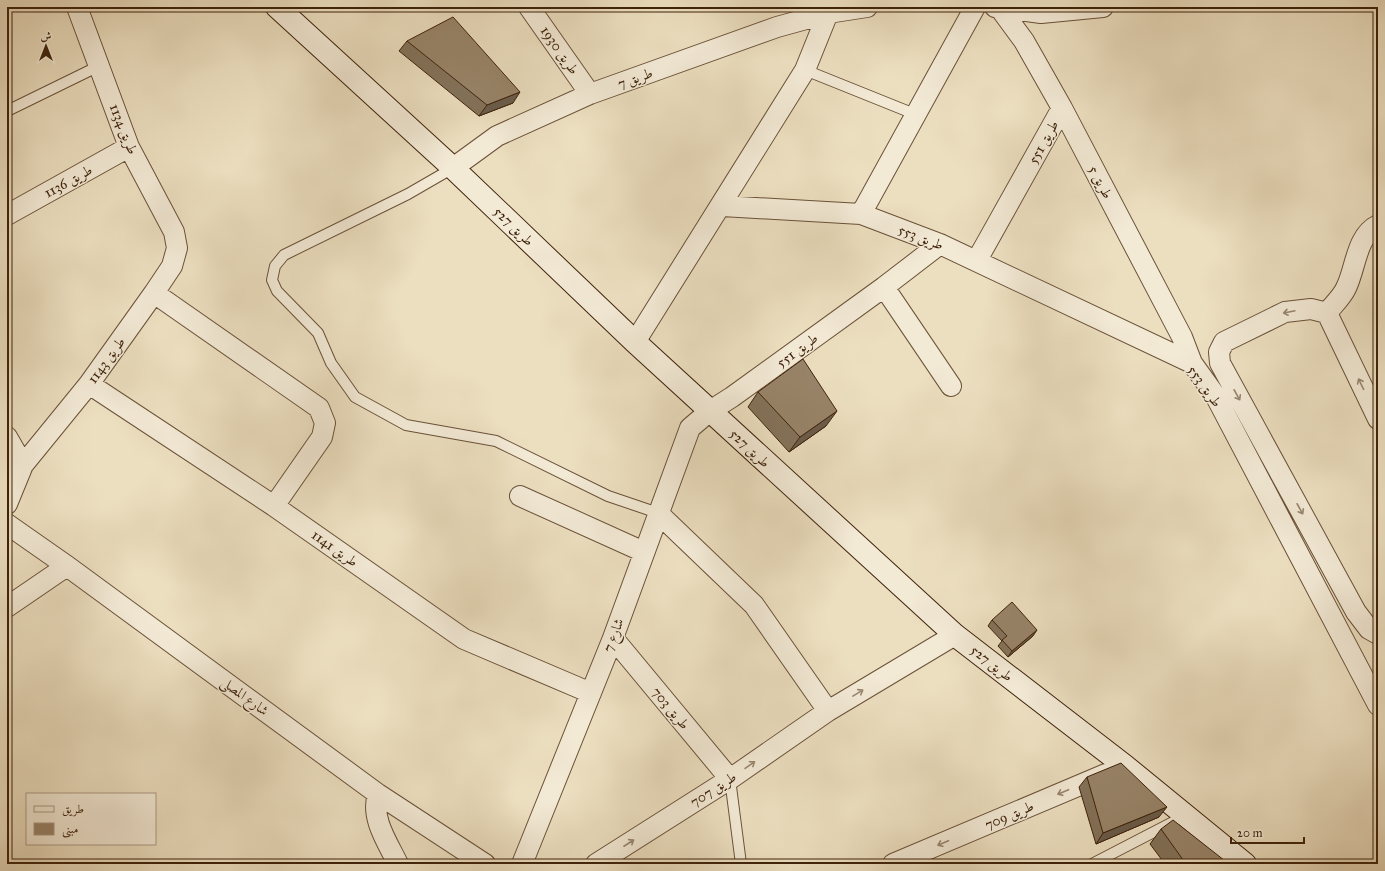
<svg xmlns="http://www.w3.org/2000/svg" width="1385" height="871" viewBox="0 0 1385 871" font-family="'IM FELL Great Primer',Amiri,serif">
  <rect width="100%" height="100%" fill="#ecdfc0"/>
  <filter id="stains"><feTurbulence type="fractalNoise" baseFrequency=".005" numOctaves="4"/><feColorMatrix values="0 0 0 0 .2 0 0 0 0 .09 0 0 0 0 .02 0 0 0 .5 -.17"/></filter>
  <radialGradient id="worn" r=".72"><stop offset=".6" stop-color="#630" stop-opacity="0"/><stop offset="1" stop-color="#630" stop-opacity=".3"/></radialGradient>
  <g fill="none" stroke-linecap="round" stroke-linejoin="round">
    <defs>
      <path id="lane" d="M 805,70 L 917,115
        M 7,111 L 99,66
        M 453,168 L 408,194 L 284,255 L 275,266 L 272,280 L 277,291 L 318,333 L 331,363 L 355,397 L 406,425 L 496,441 L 608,496 L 658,513
        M 730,779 L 741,864
        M 1092,864 L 1175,821"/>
      <path id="street" d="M 529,7 L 590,94
        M 995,7 L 1041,13 L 1103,7
        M 999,7 L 1024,41 L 1062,108 L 1182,337 L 1192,363
        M 453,168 L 497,136 L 590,94 L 777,27 L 828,13
        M 722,206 L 861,214 L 940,244 L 1192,363 L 1215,395 L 1378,705
        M 861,214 L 975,7
        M 7,215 L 129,147
        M 977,260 L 1062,108
        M 884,287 L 951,386
        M 154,293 L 319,408 L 325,423 L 322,437 L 274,506
        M 1327,313 C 1333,305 1342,297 1346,288 C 1356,268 1356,236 1378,225
        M 635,342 L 805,70 L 828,13 L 867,7
        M 89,384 L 274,506 L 464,639 L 591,693
        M 1378,419 L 1327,313 L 1311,309 L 1285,312 L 1224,342 L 1219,352 L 1220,363 L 1356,612 L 1369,629 L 1378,634
        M 7,437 L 23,465
        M 520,496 L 644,552
        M 7,504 L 23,465 L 89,384 L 154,293 L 172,266 L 177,248 L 174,232 L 129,147 L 77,7
        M 658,513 L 754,605 L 828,711
        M 7,524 L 67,566 L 378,794 L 485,864
        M 7,607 L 67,566
        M 613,638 L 730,779
        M 378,794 C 370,818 388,843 398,864
        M 522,864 L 613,638 L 690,428 L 710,411 L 732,397 L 884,287 L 940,244
        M 596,864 L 730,779 L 828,711 L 955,635
        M 893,864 L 1106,774"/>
      <path id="secondary" d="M 277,7 L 453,168 L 635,342 L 955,635 L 1125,766 L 1245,864"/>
    </defs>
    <use href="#lane" stroke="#6a5138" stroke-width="12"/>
    <use href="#street" stroke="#6a5138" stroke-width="22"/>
    <use href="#secondary" stroke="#3e220b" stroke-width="24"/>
    <use href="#lane" stroke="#f3ead6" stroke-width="10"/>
    <use href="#street" stroke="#f3ead6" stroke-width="20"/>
    <use href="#secondary" stroke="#f3ead6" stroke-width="22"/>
  </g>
  <path fill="#83725a" stroke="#3e220b" d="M 407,41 L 513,103 L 479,116 L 399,51 Z
    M 758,392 L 826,426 L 789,452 L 748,407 Z
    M 992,620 L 1033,636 L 1008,657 L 998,646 L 1002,641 L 988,626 Z
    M 1087,777 L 1159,817 L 1096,844 L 1079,787 Z
    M 1161,829 L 1229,864 L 1165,864 L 1150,844 Z"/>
  <path fill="#6a5c4a" stroke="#3e220b" d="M 520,92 L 513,103 L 479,116 L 487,105 Z
    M 837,411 L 826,426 L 789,452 L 800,437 Z
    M 1037,630 L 1033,636 L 1008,657 L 1012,651 Z
    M 1167,807 L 1159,817 L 1096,844 L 1103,833 Z"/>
  <path fill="#988469" stroke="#3e220b" d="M 453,17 L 520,92 L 487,105 L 407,41 Z
    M 803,359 L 837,411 L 800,437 L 758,392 Z
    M 1012,602 L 1037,630 L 1012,651 L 1002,640 L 1007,636 L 992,620 Z
    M 1121,763 L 1167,807 L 1103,833 L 1087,777 Z
    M 1173,820 L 1229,864 L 1186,864 L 1161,829 Z"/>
  <defs><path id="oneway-shaft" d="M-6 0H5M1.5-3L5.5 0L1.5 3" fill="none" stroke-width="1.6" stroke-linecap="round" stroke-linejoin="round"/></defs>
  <g stroke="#988670">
    <use href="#oneway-shaft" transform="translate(1289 312) rotate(168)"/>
    <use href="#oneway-shaft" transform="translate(1361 384) rotate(-116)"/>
    <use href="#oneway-shaft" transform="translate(1237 395) rotate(61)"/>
    <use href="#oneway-shaft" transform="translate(1300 509) rotate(61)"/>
    <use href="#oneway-shaft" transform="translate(858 693) rotate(-31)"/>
    <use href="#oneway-shaft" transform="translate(750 765) rotate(-35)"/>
    <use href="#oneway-shaft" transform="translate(1063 792) rotate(157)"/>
    <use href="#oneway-shaft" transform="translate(629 843) rotate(-33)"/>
    <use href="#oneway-shaft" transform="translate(943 843) rotate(157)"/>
  </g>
  <g text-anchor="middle" stroke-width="3" stroke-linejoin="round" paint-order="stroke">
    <g font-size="14" fill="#3e220b" stroke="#f3ead6">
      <text transform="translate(560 50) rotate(55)" y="5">طريق 1930</text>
      <text transform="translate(635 78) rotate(-20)" y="5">طريق 7</text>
      <text transform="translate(124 129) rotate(68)" y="5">طريق 1134</text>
      <text transform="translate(1043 142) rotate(-61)" y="5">طريق 551</text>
      <text transform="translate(68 181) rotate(-29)" y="5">طريق 1136</text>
      <text transform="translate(1101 182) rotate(62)" y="5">طريق 5</text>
      <text transform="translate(514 226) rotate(44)" y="5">طريق 527</text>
      <text transform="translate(921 237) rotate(21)" y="5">طريق 553</text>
      <text transform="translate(797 350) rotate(-36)" y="5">طريق 551</text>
      <text transform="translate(106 360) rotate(-54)" y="5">طريق 1143</text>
      <text transform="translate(1205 386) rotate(54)" y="5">طريق 553</text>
      <text transform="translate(750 448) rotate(43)" y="5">طريق 527</text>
      <text transform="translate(335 548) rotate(35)" y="5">طريق 1141</text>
      <text transform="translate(613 635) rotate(-69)" y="5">شارع 7</text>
      <text transform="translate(992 663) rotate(38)" y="5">طريق 527</text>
      <text transform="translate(245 696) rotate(36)" y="5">شارع المصلى</text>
      <text transform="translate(671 708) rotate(50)" y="5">طريق 703</text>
      <text transform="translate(713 789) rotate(-33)" y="5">طريق 707</text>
      <text transform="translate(1009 815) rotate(-23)" y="5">طريق 709</text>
    </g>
  </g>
  <rect width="1385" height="871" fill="none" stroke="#ecdfc0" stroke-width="24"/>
  <rect x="8" y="8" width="1369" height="855" fill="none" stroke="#3e220b" stroke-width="2"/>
  <rect x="12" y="12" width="1361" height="847" fill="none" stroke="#3e220b"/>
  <rect x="26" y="793" width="130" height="52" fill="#f3ead6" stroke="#ab9a85"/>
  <rect x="34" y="806" width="20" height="6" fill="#f3ead6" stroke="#ab9a85"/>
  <text x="62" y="813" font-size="12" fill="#3e220b">طريق</text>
  <rect x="34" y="823" width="20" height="12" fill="#988469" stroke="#ab9a85"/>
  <text x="62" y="833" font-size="12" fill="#3e220b">مبنى</text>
  <g transform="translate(46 46)" stroke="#f3ead6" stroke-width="3" paint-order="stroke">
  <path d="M0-3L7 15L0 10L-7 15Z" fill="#3e220b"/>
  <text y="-6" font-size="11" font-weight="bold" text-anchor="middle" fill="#3e220b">ش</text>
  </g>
  <path d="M1231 837v6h73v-6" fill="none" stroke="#3e220b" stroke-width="2"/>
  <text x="1237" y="837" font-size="12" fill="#3e220b" stroke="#f3ead6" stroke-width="3" paint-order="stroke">20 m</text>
  <rect width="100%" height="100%" filter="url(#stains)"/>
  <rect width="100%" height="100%" fill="url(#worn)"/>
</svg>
